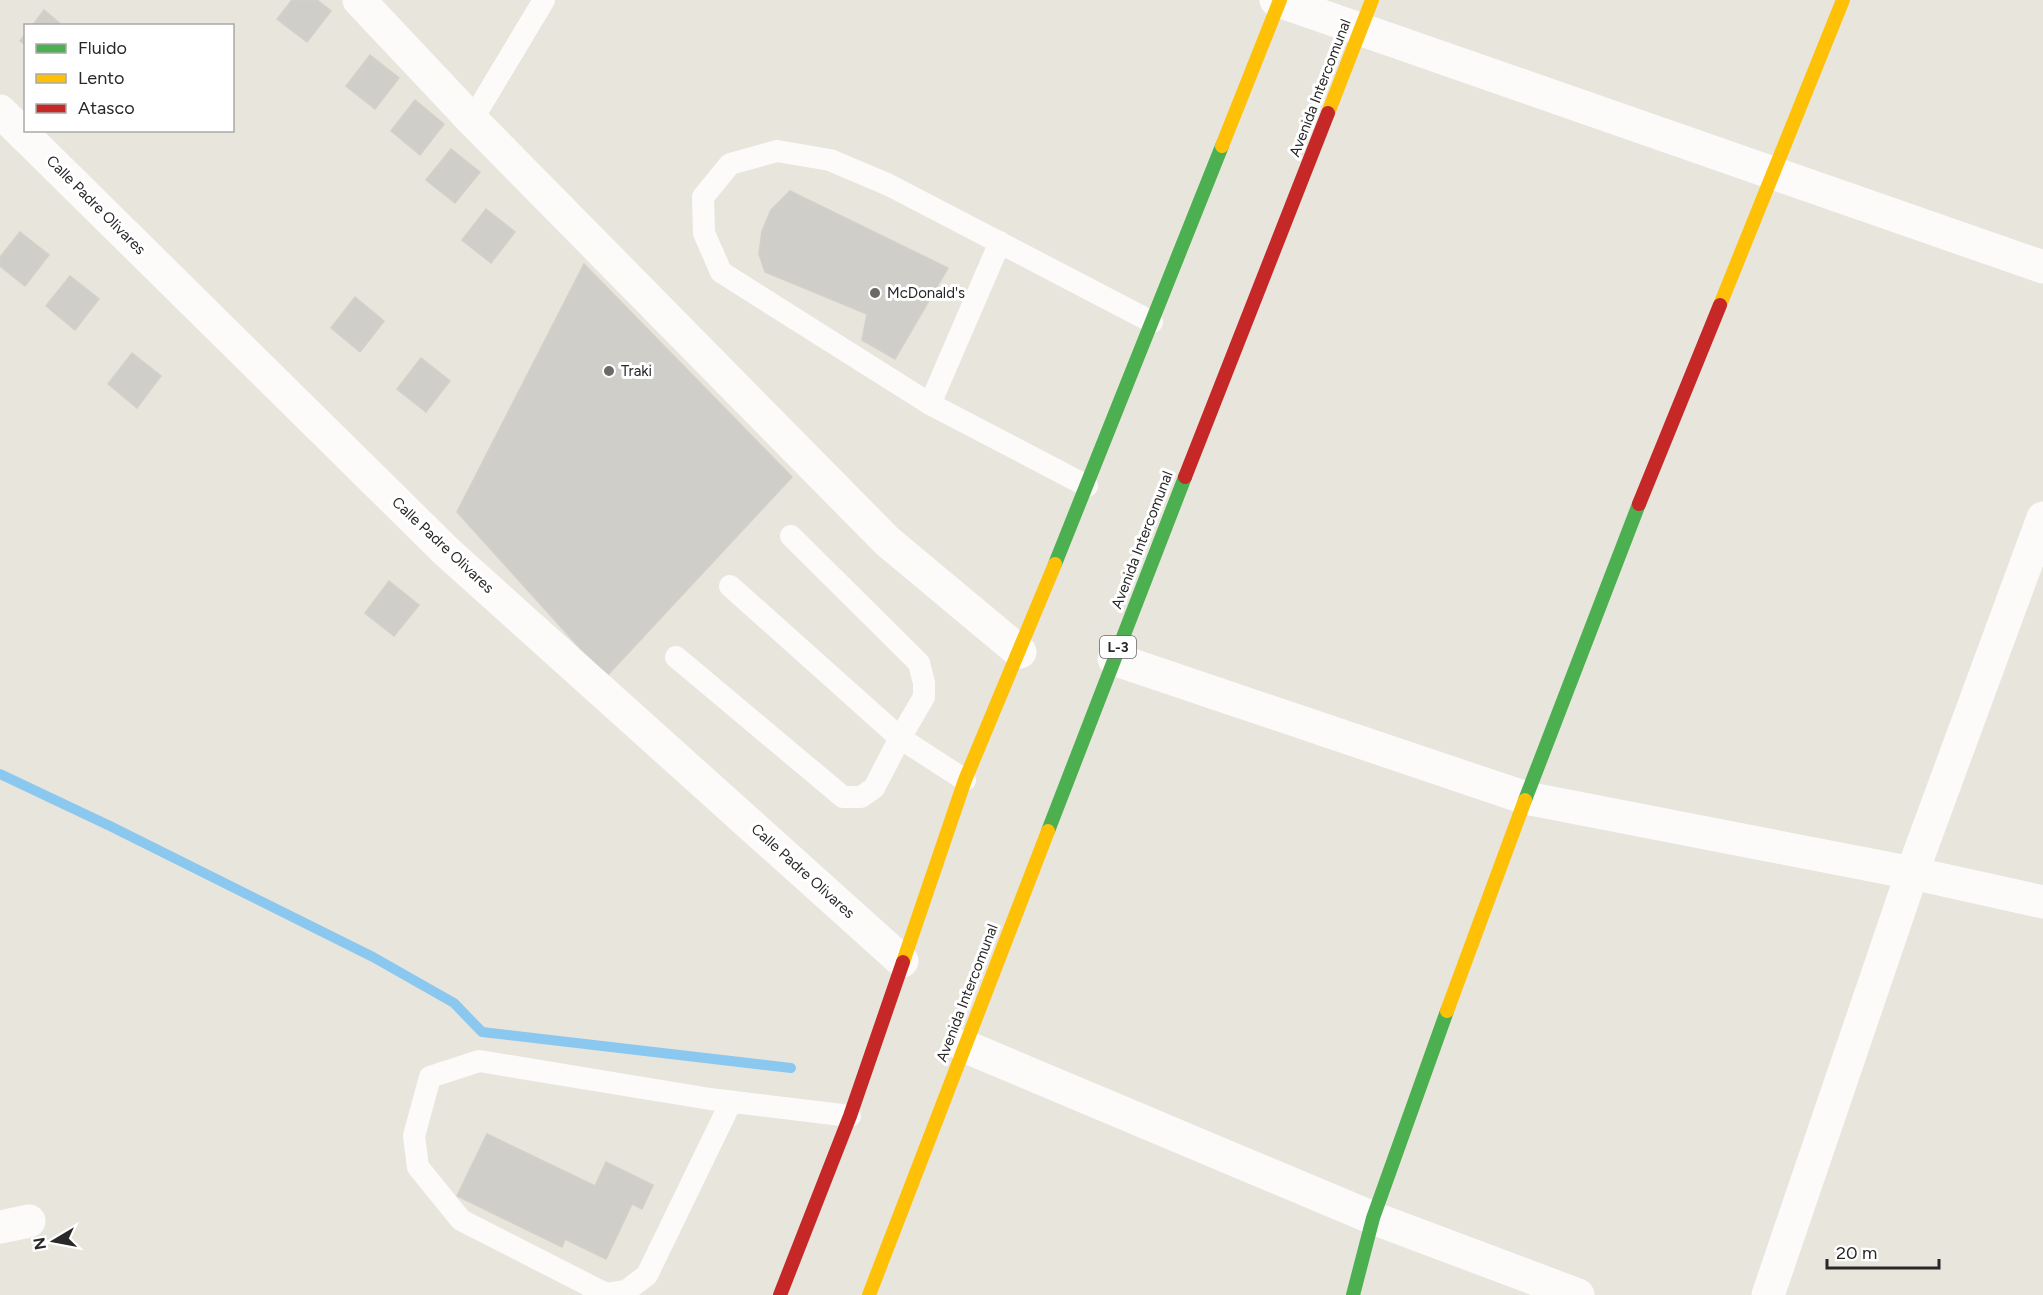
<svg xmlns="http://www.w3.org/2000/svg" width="2043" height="1295" viewBox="0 0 2043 1295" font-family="Figtree,sans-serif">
  <rect width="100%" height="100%" fill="#e8e5dd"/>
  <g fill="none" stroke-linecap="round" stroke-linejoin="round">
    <path stroke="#8bc8ef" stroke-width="10" d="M 0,774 L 110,826 L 373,957 L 454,1003 L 482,1032 L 791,1068"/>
  </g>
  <path fill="#d0cec9" stroke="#d3d0ca" stroke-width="1.5" d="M 292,0 L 317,0 L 331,11 L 307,42 L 277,19 Z
    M 44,10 L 63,26 L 32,26 Z
    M 26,33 L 26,46 L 20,41 Z
    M 370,55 L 399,78 L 375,109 L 346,86 Z
    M 415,100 L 444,124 L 420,155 L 391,131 Z
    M 451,149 L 480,172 L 455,203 L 426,180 Z
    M 790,191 L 948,268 L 895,359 L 862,340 L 867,314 L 765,272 L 759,254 L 762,231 L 771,210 Z
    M 486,209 L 515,232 L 491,263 L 462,240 Z
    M 20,232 L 49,255 L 25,286 L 0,266 L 0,257 Z
    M 584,264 L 792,477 L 606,677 L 457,512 Z
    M 70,276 L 99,299 L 75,330 L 46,306 Z
    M 355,297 L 384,321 L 360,352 L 331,328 Z
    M 132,353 L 161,376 L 137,408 L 108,384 Z
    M 421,358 L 450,381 L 426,412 L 397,389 Z
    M 389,581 L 419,605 L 394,636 L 365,613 Z
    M 487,1134 L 595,1186 L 606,1162 L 653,1185 L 642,1209 L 632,1204 L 606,1259 L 565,1239 L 562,1247 L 457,1196 Z"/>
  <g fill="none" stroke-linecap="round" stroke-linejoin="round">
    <path stroke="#fcfbfa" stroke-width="22" d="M 472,120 L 544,0
      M 930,404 L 1000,242
      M 1087,486 L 930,404 L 721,272 L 704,233 L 703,197 L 730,164 L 777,151 L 830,160 L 889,185 L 1152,322
      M 791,536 L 919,663 L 924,683 L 924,697 L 900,738 L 965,780
      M 676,657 L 843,797 L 861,797 L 874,788 L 900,738 L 730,586
      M 731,1102 L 647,1275 L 626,1291 L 606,1294 L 461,1220 L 418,1167 L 414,1136 L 430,1077 L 479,1061 L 710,1099 L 850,1116"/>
    <path stroke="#fcfbfa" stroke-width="33" d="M 359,0 L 472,120 L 887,541 L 1020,652
      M 1276,0 L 2043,267
      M 0,111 L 447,552 L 902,961
      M 1114,659 L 1526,798 L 1912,873 L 2043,902
      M 964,1046 L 1373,1218 L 1578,1295
      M 0,1227 L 29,1221
      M 1768,1295 L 1912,873 L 2043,518"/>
    <path stroke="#4caf50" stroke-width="14" d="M 1055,564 L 1222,146
      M 1525,800 L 1639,504
      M 1048,831 L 1185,477
      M 1353,1295 L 1373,1218 L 1447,1011"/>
    <path stroke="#ffc107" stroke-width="14" d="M 1328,113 L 1372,0
      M 1222,146 L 1280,0
      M 1720,305 L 1843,0
      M 903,962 L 965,780 L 1055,564
      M 1447,1011 L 1525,800
      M 869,1295 L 1048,831"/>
    <path stroke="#c62828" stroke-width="14" d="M 1185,477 L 1328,113
      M 1639,504 L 1720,305
      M 780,1295 L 850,1116 L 903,962"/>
  </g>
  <g fill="#6b6a67" stroke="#fff" stroke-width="2">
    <circle cx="875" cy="293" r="6"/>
    <circle cx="609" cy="371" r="6"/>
  </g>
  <g text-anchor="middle" stroke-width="6" stroke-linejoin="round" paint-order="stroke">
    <rect fill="#fff" stroke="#686868" stroke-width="1.5" x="1100" y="636" width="36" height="22" rx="4.5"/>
    <g font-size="14" font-weight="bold" fill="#282828">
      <text x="1118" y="652">L-3</text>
    </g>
    <g font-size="15" fill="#282828" stroke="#fff">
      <text transform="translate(1320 88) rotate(-69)" y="5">Avenida Intercomunal</text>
      <text transform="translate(96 205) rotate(45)" y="5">Calle Padre Olivares</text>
      <text transform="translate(1142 540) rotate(-69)" y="5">Avenida Intercomunal</text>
      <text transform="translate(443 545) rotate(43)" y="5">Calle Padre Olivares</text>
      <text transform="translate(803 871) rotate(42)" y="5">Calle Padre Olivares</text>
      <text transform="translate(967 993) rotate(-69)" y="5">Avenida Intercomunal</text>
    </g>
    <g font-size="15" fill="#282828" stroke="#fff" text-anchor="start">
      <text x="887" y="298">McDonald's</text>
      <text x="621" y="376">Traki</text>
    </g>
  </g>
  <rect x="24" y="24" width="210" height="108" fill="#ffffff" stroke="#a9a9a9" stroke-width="1.5"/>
  <rect x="36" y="44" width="30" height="9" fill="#4caf50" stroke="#a9a9a9" stroke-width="1.5"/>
  <text x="78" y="54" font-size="18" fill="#282828">Fluido</text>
  <rect x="36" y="74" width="30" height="9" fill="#ffc107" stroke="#a9a9a9" stroke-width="1.5"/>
  <text x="78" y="84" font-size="18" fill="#282828">Lento</text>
  <rect x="36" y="104" width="30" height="9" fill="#c62828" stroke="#a9a9a9" stroke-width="1.5"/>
  <text x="78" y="114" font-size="18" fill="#282828">Atasco</text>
  <g transform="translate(54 1241) rotate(260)" stroke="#ffffff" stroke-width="4.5" paint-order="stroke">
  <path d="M0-4.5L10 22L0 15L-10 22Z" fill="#282828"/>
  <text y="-9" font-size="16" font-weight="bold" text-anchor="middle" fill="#282828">N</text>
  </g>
  <path d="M1827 1259v9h112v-9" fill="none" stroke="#282828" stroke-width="3"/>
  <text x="1836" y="1259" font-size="18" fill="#282828" stroke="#ffffff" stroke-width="4.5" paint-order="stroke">20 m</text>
</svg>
